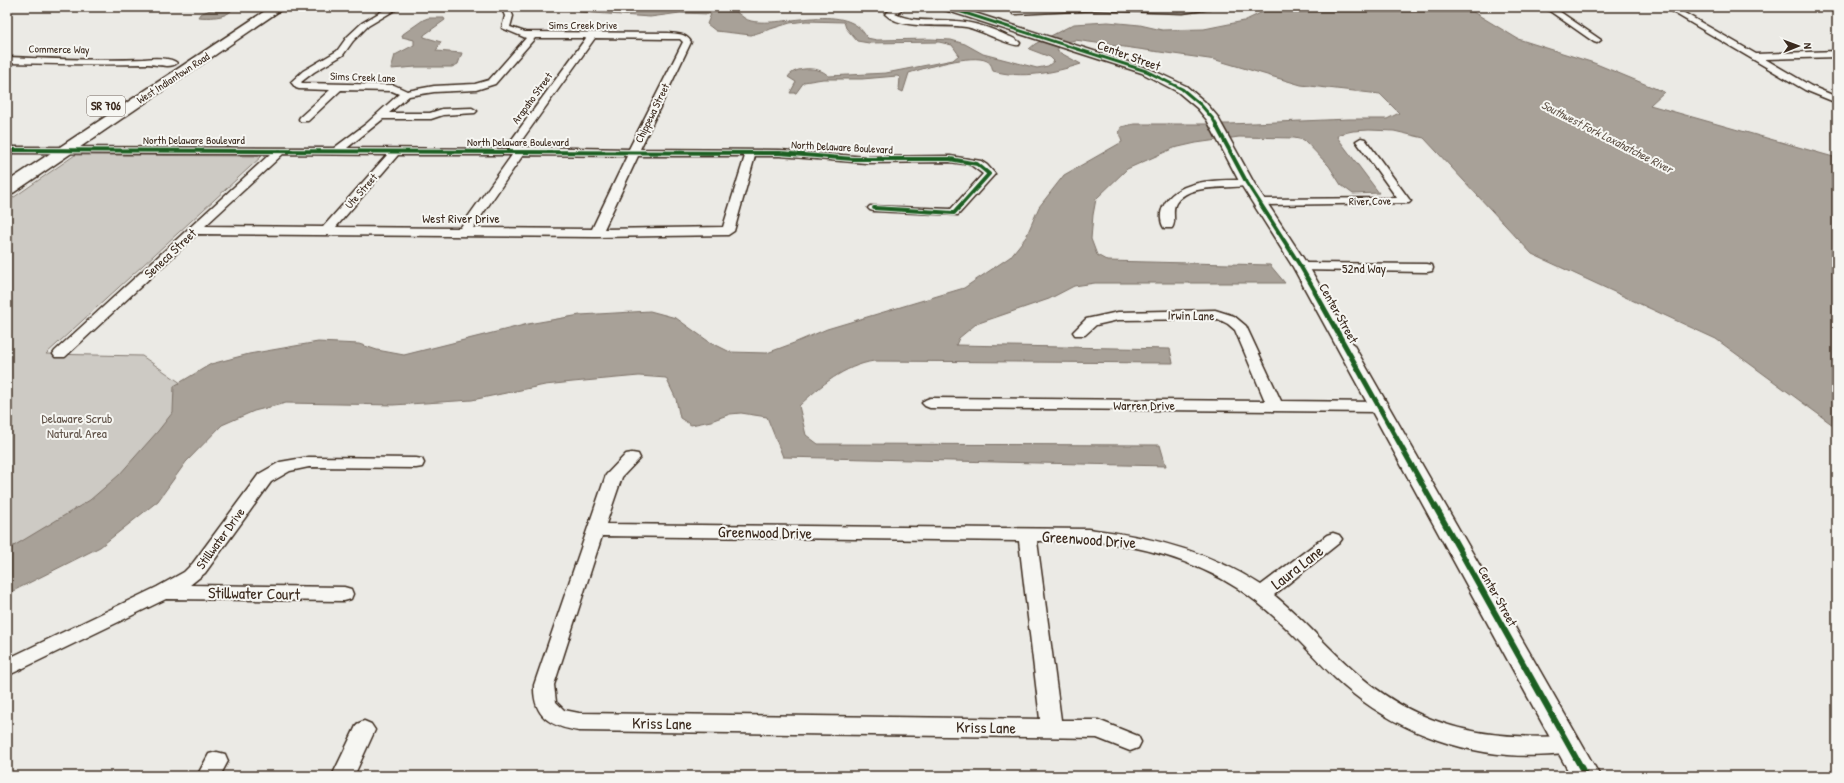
<svg xmlns="http://www.w3.org/2000/svg" width="1844" height="783" viewBox="0 0 1844 783" font-family="'Patrick Hand',sans-serif">
  <rect width="100%" height="100%" fill="#ebeae5"/>
  <filter id="ink" filterUnits="userSpaceOnUse"><feTurbulence type="fractalNoise" baseFrequency=".025" numOctaves="2"/><feDisplacementMap in="SourceGraphic" scale="8" xChannelSelector="R" yChannelSelector="G"/><feConvolveMatrix kernelMatrix="1 2 1 2 8 2 1 2 1" color-interpolation-filters="sRGB"/></filter>
  <g filter="url(#ink)">
    <path fill="#cdcac4" stroke="#847a71" d="M 75,155 L 262,156 L 46,354 L 142,356 L 188,388 L 165,433 L 109,496 L 7,555 L 7,202 Z"/>
    <path fill="#a8a198" stroke="#7c7167" d="M 218,7 L 233,7 L 232,10 C 226,18 208,18 198,17 L 200,14 Z
      M 575,7 L 593,7 L 599,10 C 632,8 664,7 697,7 C 706,7 718,5 727,7 C 736,9 742,19 751,21 C 784,28 848,0 867,38 L 877,40 L 930,39 L 951,40 L 965,44 L 983,54 L 1037,68 L 1048,66 L 1054,61 L 1050,57 L 1029,49 L 1035,44 L 1074,24 L 1108,22 L 1140,25 L 1162,30 L 1204,29 L 1244,21 L 1273,7 L 1465,7 L 1518,39 L 1594,63 L 1664,92 L 1650,105 L 1837,158 L 1837,428 L 1716,339 L 1532,254 L 1424,138 L 1394,131 L 1369,130 L 1353,131 L 1339,134 L 1337,137 L 1379,193 L 1353,194 L 1341,185 L 1329,166 L 1304,140 L 1294,138 L 1239,137 L 1196,143 L 1174,148 L 1127,169 L 1096,199 L 1093,215 L 1091,239 L 1097,255 L 1108,261 L 1270,265 L 1285,283 L 1095,283 L 1074,286 L 1049,299 L 976,324 L 959,338 L 956,345 L 1170,349 L 1173,363 L 874,361 C 844,366 821,385 799,406 L 806,435 L 818,444 L 1160,445 L 1166,466 L 783,457 L 767,417 L 741,413 L 730,414 L 711,421 L 691,425 L 680,418 L 676,399 L 666,378 L 639,376 L 573,382 L 545,385 L 472,400 L 393,405 L 286,403 L 254,411 L 222,425 L 186,462 L 158,501 L 100,547 L 7,594 L 7,550 L 90,500 L 119,475 L 158,431 L 173,412 L 174,386 L 211,364 L 249,354 L 318,342 L 359,344 L 377,350 L 404,355 L 528,324 L 580,315 L 650,311 L 676,318 L 708,341 L 730,352 L 767,353 L 794,343 L 827,329 L 964,288 L 1010,257 L 1026,237 L 1039,207 L 1064,175 L 1122,142 L 1119,133 L 1121,127 L 1134,124 L 1229,124 L 1349,119 L 1387,119 L 1399,113 L 1380,94 L 1301,85 L 1216,60 L 1075,40 L 1060,44 L 1057,51 L 1081,64 C 1053,73 1022,79 993,71 C 992,67 991,63 987,61 C 972,53 925,68 909,73 L 903,92 L 899,90 L 900,77 L 897,76 L 862,79 L 823,79 L 804,82 L 796,93 L 790,93 L 796,82 L 788,77 C 793,68 812,67 821,71 C 824,72 826,74 829,76 L 886,73 L 953,60 L 959,55 L 952,45 L 939,42 L 869,43 L 857,41 L 846,28 L 844,22 L 806,21 L 790,23 L 751,35 L 716,31 L 707,24 L 711,14 L 680,13 L 650,17 L 579,12 Z
      M 428,18 L 444,18 L 445,20 L 424,35 L 424,37 L 441,42 L 436,51 L 462,53 L 458,64 L 452,67 L 416,67 L 391,69 L 395,55 L 414,45 L 414,40 L 402,37 L 403,34 L 423,20 Z"/>
    <g fill="none" stroke-linecap="round" stroke-linejoin="round">
      <defs>
        <path id="minor" d="M 389,7 L 400,7 L 368,26 L 353,41 L 343,55 L 314,72 L 301,82 L 302,83 L 394,85 L 407,91 L 434,86 L 475,84 L 489,80 L 526,38 L 502,28 L 505,16 L 501,7 L 509,7 L 513,16 L 510,27 L 525,32 L 668,33 C 677,34 686,33 691,42 L 640,149 L 780,150 L 866,157 L 950,156 L 981,161 L 987,165 L 995,174 L 958,215 L 874,211 L 870,210 L 868,208 L 870,206 L 951,209 L 983,174 L 971,165 L 950,162 L 866,163 L 780,156 L 755,156 L 734,231 L 728,235 L 596,237 L 197,234 L 65,357 L 55,357 L 53,354 L 55,351 L 270,154 L 7,153 L 7,147 L 334,148 L 366,124 L 399,94 L 392,91 L 341,90 L 308,121 L 300,121 L 299,119 L 300,117 L 330,90 L 299,89 L 296,88 L 291,82 L 303,71 L 337,51 L 347,37 L 362,23 ZM 535,38 L 586,38 L 510,142 L 509,144 L 510,149 L 347,148 L 383,119 L 431,119 L 443,115 L 475,113 L 477,111 L 472,108 L 442,109 L 430,113 L 389,113 L 409,96 L 434,92 L 476,90 L 495,84 ZM 595,38 L 668,39 L 680,39 L 683,42 L 629,149 L 520,147 L 519,144 ZM 283,154 L 387,155 L 323,227 L 205,226 ZM 398,155 L 512,155 L 460,228 L 336,227 ZM 523,155 L 627,156 L 592,229 L 473,228 ZM 638,156 L 745,156 L 723,227 L 604,229 Z
          M 895,7 L 905,7 L 895,14 C 914,23 936,19 956,21 C 972,22 987,27 1001,33 C 1007,36 1016,38 1020,43 L 1019,45 C 1011,47 979,29 966,27 C 944,23 902,31 885,14 Z
          M 1010,7 L 1018,7 L 1019,10 L 1063,7 L 1214,7 L 1210,9 L 1183,13 L 1094,10 L 1016,14 L 1013,14 Z
          M 1544,7 L 1553,7 L 1601,40 L 1597,43 L 1594,42 Z
          M 1664,7 L 1674,7 L 1756,54 L 1837,51 L 1837,57 L 1765,59 L 1811,86 L 1837,97 L 1837,103 L 1805,90 Z
          M 7,57 C 53,59 98,61 144,59 C 152,58 171,57 177,63 C 171,69 155,64 147,64 C 100,65 54,64 7,63 Z
          M 1361,138 L 1365,139 L 1409,199 L 1411,201 L 1409,203 L 1261,205 L 1255,202 L 1261,199 L 1397,198 L 1356,141 Z
          M 1247,180 L 1253,183 L 1251,185 C 1231,190 1189,182 1176,203 C 1171,211 1177,221 1172,228 L 1164,228 C 1160,222 1160,212 1163,207 C 1176,178 1220,180 1247,180 Z
          M 1301,263 L 1427,264 L 1432,265 L 1433,268 L 1432,271 L 1427,272 L 1296,270 L 1295,267 L 1296,264 Z
          M 1215,310 L 1234,316 L 1246,326 L 1281,401 L 1379,402 L 1384,404 L 1387,407 L 1384,410 L 1379,412 L 930,408 L 925,406 L 922,403 L 925,400 L 930,398 L 1265,401 L 1235,330 L 1228,324 L 1218,319 L 1118,320 L 1096,325 L 1085,335 L 1075,335 L 1073,332 L 1086,319 L 1118,312 Z
          M 632,453 L 638,454 L 640,458 L 622,477 L 606,524 L 1088,529 C 1149,536 1209,551 1261,585 L 1327,535 L 1333,533 L 1339,535 L 1342,539 L 1339,543 L 1274,595 C 1305,620 1330,651 1361,677 C 1424,730 1489,740 1569,736 L 1577,738 L 1580,745 L 1577,752 L 1569,754 C 1549,755 1529,757 1508,755 C 1445,750 1381,722 1335,678 C 1303,646 1275,612 1237,588 C 1194,560 1139,545 1088,541 C 1071,540 1054,541 1037,541 L 1061,720 L 1098,720 L 1138,736 L 1141,742 L 1138,748 L 1130,751 L 1097,738 L 579,731 C 550,726 533,717 534,685 L 606,475 L 626,454 ZM 602,536 L 1019,541 L 1040,719 L 579,713 L 564,710 L 556,702 L 554,685 Z
          M 309,457 L 416,458 L 422,459 L 424,463 L 422,467 L 416,468 L 309,467 L 290,471 L 271,482 L 205,573 L 190,585 L 344,587 L 351,589 L 353,594 L 351,599 L 344,601 L 166,599 L 7,676 L 7,659 L 157,587 L 184,572 L 193,563 L 259,474 L 280,462 Z
          M 364,721 L 371,724 L 375,730 L 354,776 L 332,776 L 357,724 Z
          M 217,752 L 225,754 L 228,761 L 220,776 L 197,776 L 209,754 Z"/>
        <path id="tertiary" d="M 941,7 L 956,7 L 1150,69 L 1186,86 L 1205,102 L 1217,116 L 1254,183 L 1309,267 L 1600,776 L 1571,776 L 1293,267 L 1240,183 L 1207,120 L 1197,108 L 1178,92 L 1142,73 L 942,9 Z"/>
        <path id="primary" d="M 271,7 L 285,7 L 13,193 L 7,194 L 7,182 Z"/>
      </defs>
      <use href="#minor" stroke="#3b2a1e" stroke-width="3"/>
      <use href="#tertiary" stroke="#3b2a1e" stroke-width="3"/>
      <use href="#primary" stroke="#3b2a1e" stroke-width="3"/>
      <use href="#minor" fill="#f6f6f2" fill-rule="evenodd"/>
      <use href="#tertiary" fill="#f6f6f2" fill-rule="evenodd"/>
      <use href="#primary" fill="#f6f6f2" fill-rule="evenodd"/>
      <defs>
        <path id="cycleway-far3" d="M 946,7 L 1146,71 L 1182,89 L 1201,105 L 1213,119 L 1218,128"/>
        <path id="cycleway-far2" d="M 1217,127 L 1247,183 L 1301,267 L 1316,293
          M 7,150 L 780,153 L 853,159 L 950,159 L 977,164 L 989,174 L 954,213 L 874,208"/>
        <path id="cycleway-far1" d="M 1315,292 L 1435,507"/>
        <path id="cycleway" d="M 1435,506 L 1586,776"/>
      </defs>
      <use href="#cycleway-far3" stroke="#f6f6f2" stroke-width="4.5"/>
      <use href="#cycleway-far2" stroke="#f6f6f2" stroke-width="6"/>
      <use href="#cycleway-far1" stroke="#f6f6f2" stroke-width="8"/>
      <use href="#cycleway" stroke="#f6f6f2" stroke-width="9"/>
      <use href="#cycleway-far3" stroke="#1b5e20" stroke-width="3"/>
      <use href="#cycleway-far2" stroke="#1b5e20" stroke-width="4"/>
      <use href="#cycleway-far1" stroke="#1b5e20" stroke-width="5"/>
      <use href="#cycleway" stroke="#1b5e20" stroke-width="6"/>
    </g>
  </g>
  <g text-anchor="middle" stroke-width="4" stroke-linejoin="round" paint-order="stroke">
    <g font-size="11" fill="#3b2a1e" stroke="#f6f6f2">
      <text x="583" y="29">Sims Creek Drive</text>
      <text transform="translate(59 49) rotate(1)" y="4">Commerce Way</text>
      <text transform="translate(363 77) rotate(2)" y="4">Sims Creek Lane</text>
      <text transform="translate(173 78) rotate(-33)" y="4">West Indiantown Road</text>
      <text transform="translate(532 98) rotate(-54)" y="4">Arapaho Street</text>
      <text transform="translate(652 113) rotate(-64)" y="4">Chippewa Street</text>
      <text x="194" y="144">North Delaware Boulevard</text>
      <text x="518" y="146">North Delaware Boulevard</text>
      <text transform="translate(842 147) rotate(3)" y="4">North Delaware Boulevard</text>
      <text transform="translate(361 191) rotate(-49)" y="4">Ute Street</text>
      <text transform="translate(1370 201) rotate(-1)" y="4">River Cove</text>
    </g>
    <rect fill="#f6f6f2" stroke="#73675e" stroke-width="1" x="87" y="96" width="38" height="20" rx="3"/>
    <g font-size="12" font-weight="bold" fill="#3b2a1e">
      <text x="106" y="110">SR 706</text>
    </g>
    <g font-size="12" font-style="italic" fill="#615449" stroke="#f6f6f2">
      <text transform="translate(1607 137) rotate(27)" y="4">Southwest Fork Loxahatchee River</text>
    </g>
    <g font-size="13" fill="#3b2a1e" stroke="#f6f6f2">
      <text transform="translate(1129 55) rotate(20)" y="5">Center Street</text>
      <text x="461" y="223">West River Drive</text>
      <text transform="translate(170 253) rotate(-43)" y="5">Seneca Street</text>
      <text x="1364" y="273">52nd Way</text>
      <text transform="translate(1339 313) rotate(61)" y="5">Center Street</text>
      <text transform="translate(1191 315) rotate(1)" y="5">Irwin Lane</text>
      <text x="1144" y="410">Warren Drive</text>
      <text transform="translate(220 538) rotate(-54)" y="5">Stillwater Drive</text>
      <text transform="translate(1498 596) rotate(61)" y="5">Center Street</text>
    </g>
    <g font-size="13" fill="#605248" stroke="#f6f6f2">
      <text x="77" y="423">Delaware Scrub<tspan x="77" dy="15">Natural Area</tspan></text>
    </g>
    <g font-size="16" fill="#3b2a1e" stroke="#f6f6f2">
      <text transform="translate(765 532) rotate(1)" y="6">Greenwood Drive</text>
      <text transform="translate(1089 539) rotate(4)" y="6">Greenwood Drive</text>
      <text transform="translate(1297 567) rotate(-38)" y="6">Laura Lane</text>
      <text transform="translate(254 593) rotate(1)" y="6">Stillwater Court</text>
      <text transform="translate(662 723) rotate(1)" y="6">Kriss Lane</text>
      <text transform="translate(986 727) rotate(1)" y="6">Kriss Lane</text>
    </g>
  </g>
  <rect width="1844" height="783" fill="none" stroke="#f6f6f2" stroke-width="24"/>
  <rect x="12" y="12" width="1820" height="759" fill="none" stroke="#3b2a1e" stroke-width="1.5" filter="url(#ink)"/>
  <g transform="translate(1798 46) rotate(89)" stroke="#f6f6f2" stroke-width="3" paint-order="stroke">
  <path d="M0-3L7 15L0 10L-7 15Z" fill="#3b2a1e"/>
  <text y="-6" font-size="11" font-weight="bold" text-anchor="middle" fill="#3b2a1e">N</text>
  </g>
</svg>
